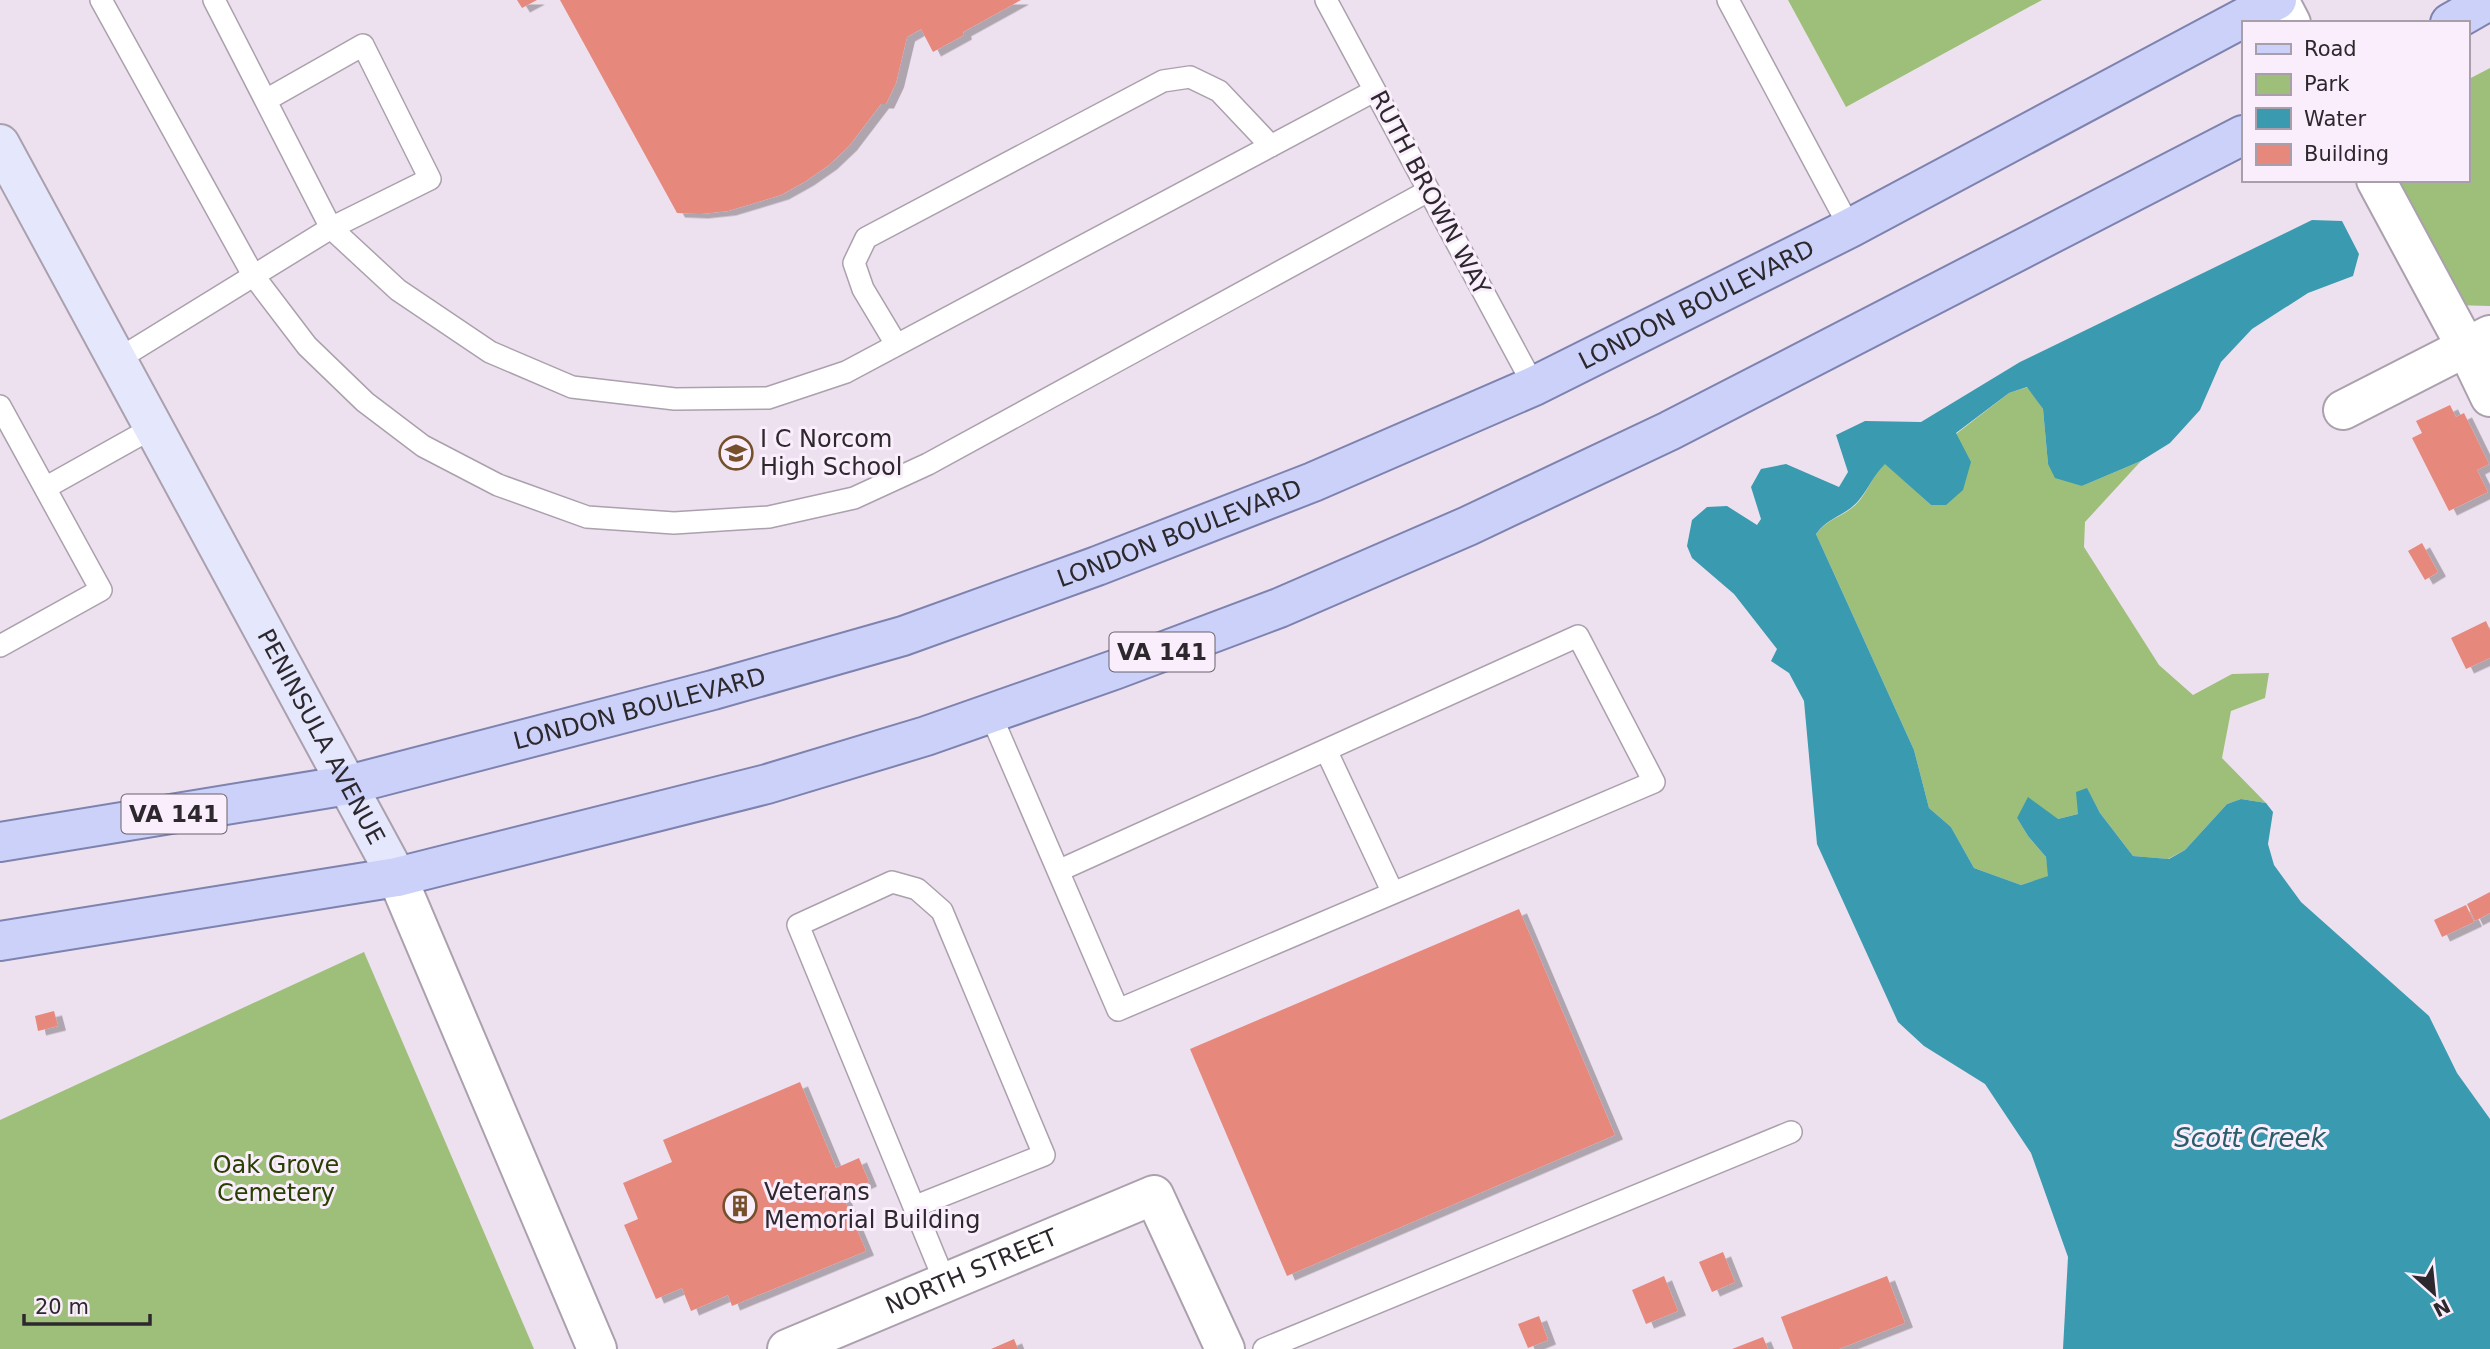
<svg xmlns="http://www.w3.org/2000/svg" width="2490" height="1349" viewBox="0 0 2490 1349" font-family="'DejaVu Sans',sans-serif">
  <defs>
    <filter id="shadow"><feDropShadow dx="8" dy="4.5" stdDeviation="0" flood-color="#0004"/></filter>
  </defs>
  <rect width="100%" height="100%" fill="#ede1ef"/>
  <path fill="#9ebf7a" d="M 1788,0 L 2042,0 L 1846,107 Z
    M 2490,68 L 2490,306 L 2452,305 L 2395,180 L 2467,180 L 2467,80 Z
    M 2028,387 L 2043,409 L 2048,464 L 2082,486 L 2141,461 L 2085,522 L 2084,547 L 2159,665 L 2193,695 L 2232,674 L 2269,673 L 2265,698 L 2231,711 L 2222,758 L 2266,803 L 2241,799 L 2227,804 L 2185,850 L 2168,859 L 2133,856 L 2100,813 L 2087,789 L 2078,814 L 2058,819 L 2017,818 L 2028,836 L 2046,857 L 2049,876 L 2021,885 L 1974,868 L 1951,827 L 1929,808 L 1914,750 L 1816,534 C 1830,516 1846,517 1860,500 C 1869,488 1873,476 1885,463 L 1931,505 L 1956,434 L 2009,393 Z
    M 364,952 L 534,1349 L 0,1349 L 0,1120 Z"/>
  <path fill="#399ab0" d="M 2312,220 L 2342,221 L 2359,254 L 2353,276 L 2308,293 L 2252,329 L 2221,362 L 2200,410 L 2170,443 L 2141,461 L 2082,486 L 2055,478 L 2048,464 L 2043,409 L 2027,387 L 2009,393 L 1956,433 L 1971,462 L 1963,490 L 1946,505 L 1931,505 L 1885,464 C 1873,476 1869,488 1859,500 C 1846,516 1829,516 1816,534 L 1914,750 L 1929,808 L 1951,827 L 1974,868 L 2021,885 L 2048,876 L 2046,857 L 2028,836 L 2017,818 L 2028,797 L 2058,819 L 2078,814 L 2076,792 L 2087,788 L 2100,813 L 2133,856 L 2169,859 L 2185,850 L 2227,804 L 2241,799 L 2266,803 L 2273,812 L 2268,844 L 2274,865 L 2301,902 L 2429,1016 L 2457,1073 L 2490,1119 L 2490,1349 L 2063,1349 L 2068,1257 L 2031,1153 L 1985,1084 L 1924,1046 L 1898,1022 L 1817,844 L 1804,701 L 1789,673 L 1771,661 L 1777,649 L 1734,594 L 1692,558 L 1687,546 L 1692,520 L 1707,507 L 1727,506 L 1757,525 L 1761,519 L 1751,487 L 1761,469 L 1786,464 L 1839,487 L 1848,472 L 1836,435 L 1865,421 L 1921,422 L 2020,362 Z"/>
  <path fill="#e7887d" filter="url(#shadow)" d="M 517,0 L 537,0 L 522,8 Z
    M 560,0 L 1021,0 L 963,32 L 964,35 L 933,52 L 921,29 L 907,37 L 896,83 L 886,104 L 881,104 L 849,146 L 829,165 L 806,181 L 781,195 L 728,211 L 700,214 L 677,213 Z
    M 2450,405 L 2456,417 L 2464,413 L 2489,464 L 2477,470 L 2488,492 L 2449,511 L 2412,438 L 2422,433 L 2416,421 Z
    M 2422,543 L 2438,572 L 2425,580 L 2408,551 Z
    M 2486,621 L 2490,630 L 2490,658 L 2466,669 L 2451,638 Z
    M 2490,892 L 2490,913 L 2475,921 L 2467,904 Z
    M 2466,905 L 2474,922 L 2442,937 L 2434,920 Z
    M 1519,909 L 1615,1135 L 1287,1276 L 1190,1049 Z
    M 54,1011 L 58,1026 L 38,1031 L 35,1016 Z
    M 800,1082 L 836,1168 L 859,1158 L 869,1182 L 842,1194 L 866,1251 L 732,1306 L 728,1295 L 691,1311 L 682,1288 L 656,1299 L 624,1225 L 638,1219 L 623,1183 L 672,1162 L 663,1140 Z
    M 1723,1252 L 1735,1282 L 1712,1292 L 1699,1262 Z
    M 1664,1276 L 1678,1311 L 1646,1324 L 1632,1290 Z
    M 1887,1276 L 1905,1323 L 1839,1349 L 1793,1349 L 1781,1317 Z
    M 1539,1316 L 1548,1340 L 1528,1348 L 1518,1324 Z
    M 1763,1337 L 1768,1349 L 1732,1349 Z
    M 1014,1339 L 1018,1349 L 991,1349 Z"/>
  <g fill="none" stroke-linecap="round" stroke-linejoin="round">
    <defs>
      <path id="lane" d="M 101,0 L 253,275 L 307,346 L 365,402 L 423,446 L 498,485 L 587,517 L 674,523 L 769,517 L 854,498 L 928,464 L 1428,191
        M 1326,0 L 1534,386
        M 1728,0 L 1850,228
        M 266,100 L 363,45 L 430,179 L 331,228 L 398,290 L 490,352 L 572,387 L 675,399 L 768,398 L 846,372 L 1374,91
        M 896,344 L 863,289 L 854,263 L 866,238 L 1163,81 L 1190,77 L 1219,91 L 1271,146
        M 117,360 L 331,228 L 214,0
        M 0,406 L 101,590 L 0,646
        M 45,488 L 154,427
        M 990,713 L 1118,1010 L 1654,782 L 1578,636 L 1058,871
        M 1326,750 L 1393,893
        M 916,1206 L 1044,1155 L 942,911 L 917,889 L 892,882 L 798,925 L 945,1282
        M 1264,1349 L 1791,1132"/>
      <g id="street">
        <path d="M 2279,0 L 2291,23"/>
        <path d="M 2376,180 L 2466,347 L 2490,397"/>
        <path d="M 2343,410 L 2490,335"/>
        <path d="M 397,877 L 597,1349"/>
        <path id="s1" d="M 787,1349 L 1154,1195 L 1225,1349"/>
      </g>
      <g id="secondary">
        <path id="s2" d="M 0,144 L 397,877"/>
      </g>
      <g id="primary">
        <path d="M 2450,23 L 2490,0"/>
        <path id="s3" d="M 0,842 L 348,785 L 713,690 L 903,636 L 1097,566 L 1313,482 L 1534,386 L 1850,228 L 2277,0"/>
        <path d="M 0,941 L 397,877 L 767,784 L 926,736 L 1114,670 L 1279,608 L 1468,526 L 1669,431 L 2243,135"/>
      </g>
    </defs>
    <use href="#lane" stroke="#aba0ad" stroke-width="24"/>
    <use href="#street" stroke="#aba0ad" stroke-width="42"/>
    <use href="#secondary" stroke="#aba0ad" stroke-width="42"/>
    <use href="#primary" stroke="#7d82af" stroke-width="42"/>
    <use href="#lane" stroke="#fff" stroke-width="21"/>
    <use href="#street" stroke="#fff" stroke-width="38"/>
    <use href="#secondary" stroke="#e5e8fc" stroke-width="38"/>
    <use href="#primary" stroke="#cbd1f8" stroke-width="38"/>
  </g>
  <defs>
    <symbol id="school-ring" viewBox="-11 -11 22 22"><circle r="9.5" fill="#faeefc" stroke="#75502b" stroke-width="1.5"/><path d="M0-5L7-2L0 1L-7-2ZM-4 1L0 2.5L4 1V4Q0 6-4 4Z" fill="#75502b"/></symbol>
    <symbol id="building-ring" viewBox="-11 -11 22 22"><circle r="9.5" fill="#faeefc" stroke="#75502b" stroke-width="1.5"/><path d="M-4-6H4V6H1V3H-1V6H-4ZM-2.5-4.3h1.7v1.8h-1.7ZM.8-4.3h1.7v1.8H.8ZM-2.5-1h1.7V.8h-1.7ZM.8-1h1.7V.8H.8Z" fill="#75502b"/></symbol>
  </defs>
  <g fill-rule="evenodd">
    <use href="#school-ring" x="717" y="434" width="38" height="38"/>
    <use href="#building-ring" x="721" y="1187" width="38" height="38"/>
  </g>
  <g text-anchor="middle" stroke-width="6" stroke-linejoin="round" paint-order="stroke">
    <g fill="#faeefc" stroke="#6a636c" stroke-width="2">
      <rect x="1109.5" y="632.5" width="105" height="39" rx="5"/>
      <rect x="121.5" y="794.5" width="105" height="39" rx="5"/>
    </g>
    <g font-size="23" font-weight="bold" fill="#2d282e">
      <text x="1162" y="660">VA 141</text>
      <text x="174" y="822">VA 141</text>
    </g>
    <g font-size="24" fill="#2d282e" stroke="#faeefc">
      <text transform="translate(1430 193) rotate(62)" y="8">RUTH BROWN WAY</text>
      <text dy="8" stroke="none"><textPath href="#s3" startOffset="1788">LONDON BOULEVARD</textPath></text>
      <text dy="8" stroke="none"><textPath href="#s3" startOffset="1222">LONDON BOULEVARD</textPath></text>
      <text dy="8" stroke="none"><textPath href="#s3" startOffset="654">LONDON BOULEVARD</textPath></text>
      <text dy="8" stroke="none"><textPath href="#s2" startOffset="674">PENINSULA AVENUE</textPath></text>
      <text dy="8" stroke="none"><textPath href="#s1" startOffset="200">NORTH STREET</textPath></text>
    </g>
    <g font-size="24" fill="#2d282e" stroke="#faeefc" text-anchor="start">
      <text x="760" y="447">I C Norcom<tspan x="760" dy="28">High School</tspan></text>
      <text x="764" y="1200">Veterans<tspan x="764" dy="28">Memorial Building</tspan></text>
    </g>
    <g font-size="24" fill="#273f00" stroke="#faeefc">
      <text x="276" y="1173">Oak Grove<tspan x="276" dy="28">Cemetery</tspan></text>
    </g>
    <g font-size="26" font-style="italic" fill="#295d6a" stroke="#faeefc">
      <text x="2250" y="1147">Scott Creek</text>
    </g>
  </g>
  <rect x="2242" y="21" width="228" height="161" fill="#faeefc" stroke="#a89faa" stroke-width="2"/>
  <rect x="2256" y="44" width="35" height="10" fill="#cbd1f8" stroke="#a89faa" stroke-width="2"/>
  <text x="2304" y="56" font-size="21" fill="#2d282e">Road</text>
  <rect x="2256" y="74" width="35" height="21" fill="#9ebf7a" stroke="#a89faa" stroke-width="2"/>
  <text x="2304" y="91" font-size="21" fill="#2d282e">Park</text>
  <rect x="2256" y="108" width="35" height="21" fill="#399ab0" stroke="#a89faa" stroke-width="2"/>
  <text x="2304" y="126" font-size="21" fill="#2d282e">Water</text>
  <rect x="2256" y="144" width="35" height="21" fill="#e7887d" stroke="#a89faa" stroke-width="2"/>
  <text x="2304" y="161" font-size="21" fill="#2d282e">Building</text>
  <g transform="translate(2434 1293) rotate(153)" stroke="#faeefc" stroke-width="5" paint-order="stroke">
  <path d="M0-5L12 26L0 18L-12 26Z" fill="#2d282e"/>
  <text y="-10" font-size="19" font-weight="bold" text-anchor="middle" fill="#2d282e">N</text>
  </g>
  <path d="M24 1314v10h126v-10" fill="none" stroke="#2d282e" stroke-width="3.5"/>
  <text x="35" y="1314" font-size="21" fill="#2d282e" stroke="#faeefc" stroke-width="5" paint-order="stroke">20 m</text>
</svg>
